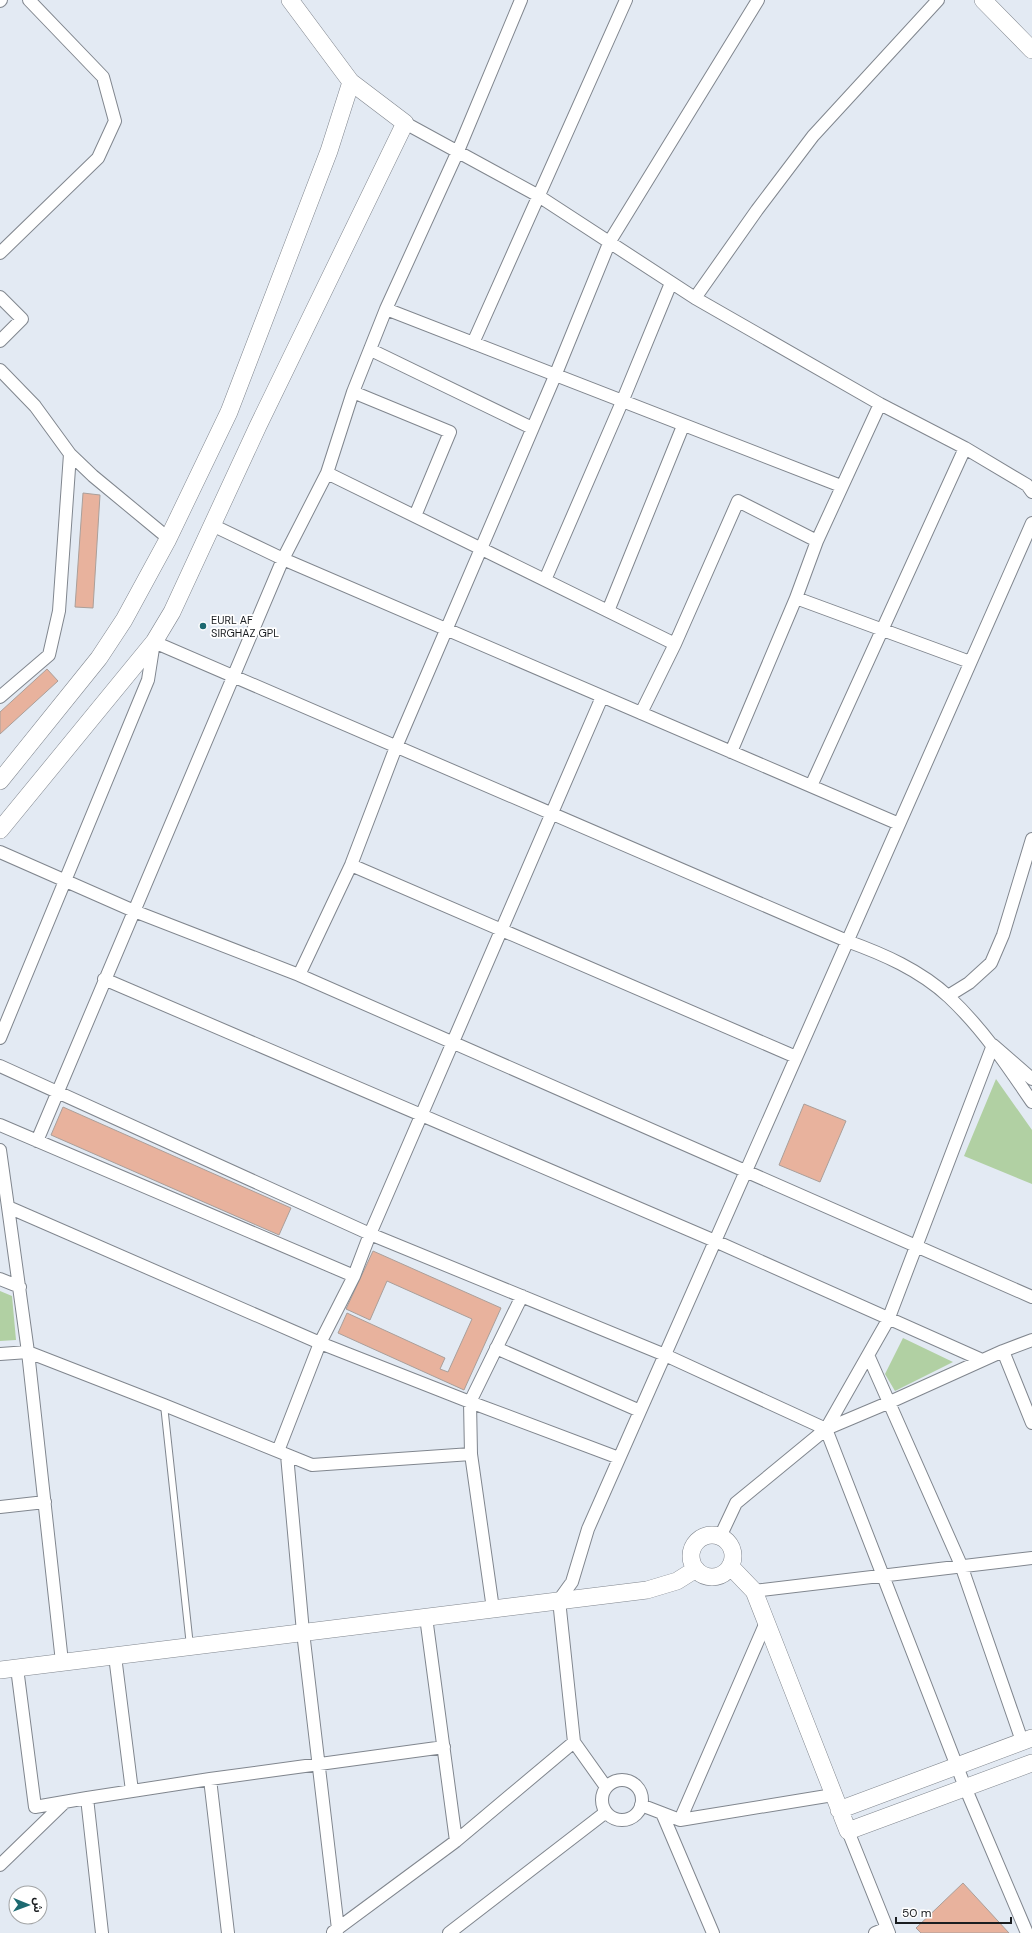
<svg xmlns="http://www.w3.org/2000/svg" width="1032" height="1933" viewBox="0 0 1032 1933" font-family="'DM Sans','Noto Sans Arabic',sans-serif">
  <rect width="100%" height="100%" fill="#e3eaf3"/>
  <path fill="#b1d0a3" d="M 996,1079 L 1032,1130 L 1032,1184 L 964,1156 Z
    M 0,1291 L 12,1296 L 16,1340 L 0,1341 Z
    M 903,1338 L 953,1362 L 895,1391 L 885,1374 Z"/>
  <path fill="#e8b29d" stroke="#aa9f9a" d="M 83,493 L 100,495 L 93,608 L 75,607 Z
    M 47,669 L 58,681 L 0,734 L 0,712 Z
    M 804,1104 L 846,1121 L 820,1182 L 779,1165 Z
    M 63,1107 L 291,1208 L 279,1235 L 51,1135 Z
    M 373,1251 L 501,1308 L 464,1390 L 338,1333 L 347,1313 L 445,1358 L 440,1369 L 448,1372 L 472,1319 L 387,1281 L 370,1320 L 346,1309 Z
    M 963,1883 L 1009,1933 L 921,1933 L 916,1928 Z"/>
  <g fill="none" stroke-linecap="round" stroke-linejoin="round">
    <defs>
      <path id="lane" d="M 164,1405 L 190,1646"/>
      <path id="street" d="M 0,1 L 1,0
        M 405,123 L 537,195 L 695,298 L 880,404 L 965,448 L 1027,485 L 1032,492
        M 0,253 L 98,158 L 115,121 L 103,77 L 29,0
        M 0,297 L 22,319 L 0,341
        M 695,298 L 757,210 L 813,136 L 938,0
        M 386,309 L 841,486
        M 473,343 L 626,0
        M 371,350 L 532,428
        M 0,370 L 35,406 L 70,454 L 59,611 L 49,655 L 0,697
        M 353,392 L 450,432 L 415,516
        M 70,454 L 93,476 L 168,538
        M 327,473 L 675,644
        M 212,525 L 283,559 L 899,824
        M 817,541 L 880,404
        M 545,580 L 622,402 L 671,283
        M 796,598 L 970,662
        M 608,611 L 683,426
        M 641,713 L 675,644 L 738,501 L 817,541 L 796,598 L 731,752
        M 811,786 L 965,448
        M 0,852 L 134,911 L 299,975 L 1032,1297
        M 351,865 L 796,1057
        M 299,975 L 351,865 L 396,747 L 555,376 L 610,241 L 758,0
        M 104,979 L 715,1241 L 982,1360
        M 948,996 L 969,983 L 991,963 L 1003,935 L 1032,839
        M 0,1038 L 148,680 L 154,642 L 847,941 C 883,954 920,970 949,997 C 982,1028 1007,1065 1032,1102
        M 0,1066 L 370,1234 L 665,1355 L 826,1429 L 736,1503 L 720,1537
        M 0,1125 L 354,1276
        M 37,1141 L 283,559 L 327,473 L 353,392 L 386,309 L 458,151 L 521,0
        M 0,1150 L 8,1207
        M 0,1279 L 20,1287
        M 522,1296 L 470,1402 L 619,1458
        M 496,1348 L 640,1411
        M 1003,1351 L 1032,1340
        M 0,1354 L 28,1352 L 164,1405 L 312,1465 L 471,1454
        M 868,1355 L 961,1565 L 1022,1741
        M 826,1429 L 965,1787 L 1027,1933
        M 826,1429 L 888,1320 L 993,1045 L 1032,1079
        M 826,1429 L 890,1402 L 1003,1351 L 1032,1423
        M 278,1451 L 320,1343 L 354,1276 L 370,1234 L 602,697
        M 287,1455 L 303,1632 L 338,1929
        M 0,1507 L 45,1502
        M 754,1591 L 1032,1558
        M 426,1617 L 456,1841
        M 115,1656 L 132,1791
        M 62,1662 L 28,1352 L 8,1207 L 320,1343 L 470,1402 L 471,1454 L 493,1609
        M 17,1668 L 35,1807 L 87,1798 L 102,1933
        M 210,1779 L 228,1933
        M602 1800a20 20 0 1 1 40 0a20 20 0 1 1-40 0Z
        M 606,1787 L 574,1742 L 559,1600 L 572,1582 L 588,1529 L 1032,523
        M 87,1798 L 210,1779 L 444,1747
        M 641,1805 L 680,1820 L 767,1620
        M 662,1813 L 713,1933
        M 680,1820 L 833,1795
        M 848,1831 L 889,1933
        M 0,1865 L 65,1802
        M 333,1932 L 456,1841 L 574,1742
        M 449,1933 L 606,1812
        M 875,1933 L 887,1928"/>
      <path id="secondary" d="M 983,0 L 1032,50
        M 0,781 L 99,658 L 124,620 L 167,541 L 229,412 L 329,151 L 351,82
        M 0,830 L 154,642 L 172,612 L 258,426 L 405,123 L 351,82 L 290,0
        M691 1556a21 21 0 1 1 42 0a21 21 0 1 1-42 0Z
        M 730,1566 L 754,1591 L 848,1831 L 1032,1763
        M 0,1670 L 647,1590 L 677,1581 L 696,1569
        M 839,1810 L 1032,1738"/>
    </defs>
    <use href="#lane" stroke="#80868e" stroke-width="8"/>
    <use href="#street" stroke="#80868e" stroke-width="14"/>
    <use href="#secondary" stroke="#80868e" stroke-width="18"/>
    <use href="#lane" stroke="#fff" stroke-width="6"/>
    <use href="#street" stroke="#fff" stroke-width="12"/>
    <use href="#secondary" stroke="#fff" stroke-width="17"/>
  </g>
  <circle fill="#1d6970" stroke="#fff" stroke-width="1.5" cx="203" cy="626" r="4"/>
  <g text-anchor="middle" stroke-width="3.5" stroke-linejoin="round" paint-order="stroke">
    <g font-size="11" fill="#1a1d20" stroke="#fff" text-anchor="start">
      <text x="211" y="624">EURL AF<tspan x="211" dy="13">SIRGHAZ GPL</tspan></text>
    </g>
  </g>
  <g transform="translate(28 1905) rotate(91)"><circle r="19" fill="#ffffff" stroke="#a3a5a6"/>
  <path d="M0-3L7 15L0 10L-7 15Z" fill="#1d6970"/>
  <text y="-6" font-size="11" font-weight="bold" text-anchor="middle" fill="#1a1d20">ش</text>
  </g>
  <path d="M896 1917v6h115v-6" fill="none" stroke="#1a1d20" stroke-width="2"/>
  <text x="902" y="1917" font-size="12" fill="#1a1d20" stroke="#ffffff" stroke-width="3" paint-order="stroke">50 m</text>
</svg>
